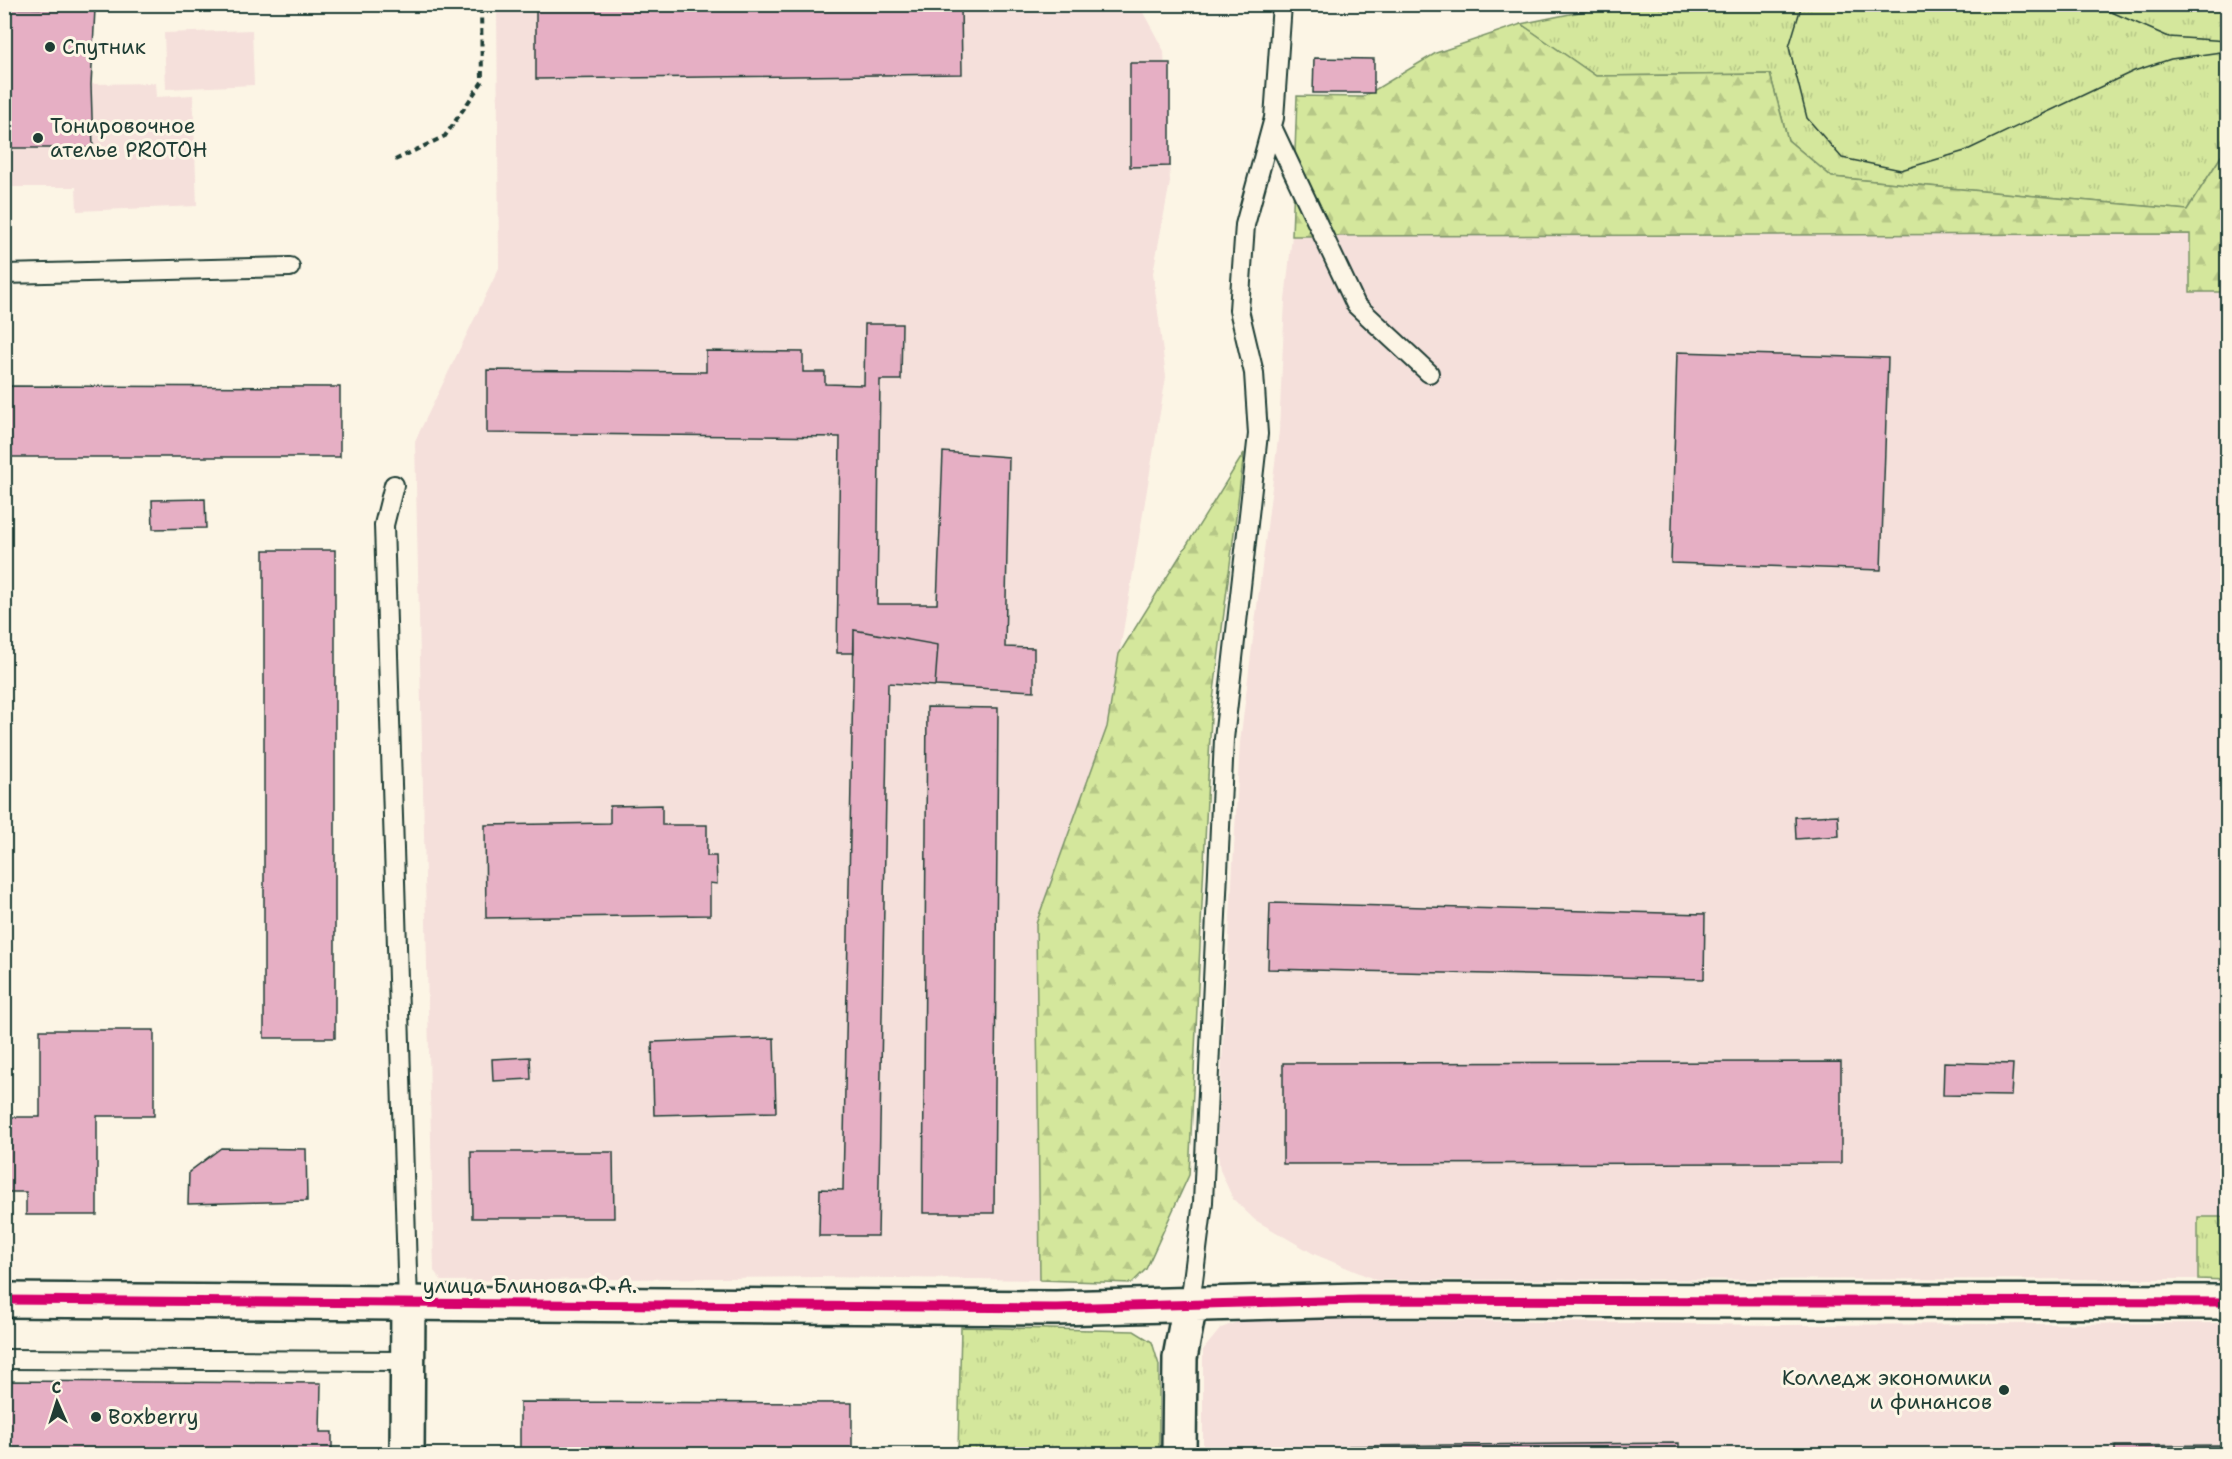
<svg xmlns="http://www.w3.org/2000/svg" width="2232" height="1459" viewBox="0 0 2232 1459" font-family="'Shantell Sans',sans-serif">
  <defs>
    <pattern id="grass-tufts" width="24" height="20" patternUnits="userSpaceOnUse" patternTransform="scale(1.5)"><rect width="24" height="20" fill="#d4e79c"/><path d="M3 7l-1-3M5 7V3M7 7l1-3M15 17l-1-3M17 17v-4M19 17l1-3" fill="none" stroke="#b6c787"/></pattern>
    <pattern id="forest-firs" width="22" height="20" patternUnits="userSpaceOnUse" patternTransform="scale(1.5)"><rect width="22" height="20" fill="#d4e79c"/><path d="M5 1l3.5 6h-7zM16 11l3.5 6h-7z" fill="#b6c787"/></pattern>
  </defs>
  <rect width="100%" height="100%" fill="#fcf5e5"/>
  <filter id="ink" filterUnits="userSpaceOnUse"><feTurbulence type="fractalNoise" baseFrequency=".0167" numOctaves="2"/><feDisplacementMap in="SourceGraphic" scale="12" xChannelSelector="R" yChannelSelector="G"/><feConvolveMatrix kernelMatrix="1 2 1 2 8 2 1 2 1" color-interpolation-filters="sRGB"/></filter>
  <g filter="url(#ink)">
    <path fill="#f5e0db" d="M 4,5 L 11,8 L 95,9 L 91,84 L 155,83 L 156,97 L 193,95 L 197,206 L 77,211 L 76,187 L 5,187 Z
      M 497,5 L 1139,5 L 1164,51 L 1170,182 L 1153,273 L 1166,377 L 1107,727 L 1036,924 L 1040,1280 L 819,1277 L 442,1281 L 434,1271 L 415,441 L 499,268 Z
      M 252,30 L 254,85 L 166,89 L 164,33 Z
      M 2190,234 L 2190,292 L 2228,292 L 2228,1217 L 2198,1217 L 2198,1279 L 1376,1280 L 1314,1254 L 1255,1220 L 1233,1199 L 1220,1170 L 1217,1147 L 1240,742 L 1279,431 L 1285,300 L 1292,236 Z
      M 1248,1318 L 1780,1325 L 2227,1323 L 2227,1454 L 1203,1454 L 1203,1350 L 1221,1328 Z"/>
    <path fill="url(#grass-tufts)" stroke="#7a9268" stroke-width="1.5" d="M 1745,4 L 2227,5 L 2227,147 L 2187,210 L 1832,177 L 1788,140 L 1770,74 L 1596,76 L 1521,24 L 1609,6 L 1744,9 Z
      M 2198,1217 L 2227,1217 L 2227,1280 L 2198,1279 Z
      M 961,1327 L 1134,1331 L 1152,1342 L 1159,1365 L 1159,1454 L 958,1454 Z"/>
    <path fill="url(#forest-firs)" stroke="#7a9268" stroke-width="1.5" d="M 1521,24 L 1596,76 L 1770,74 L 1788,140 L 1832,177 L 2187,210 L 2227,147 L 2227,292 L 2190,292 L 2190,234 L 1292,236 L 1297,96 L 1363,97 L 1436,53 Z
      M 1244,453 L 1211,716 L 1189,1175 L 1146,1269 L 1132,1283 L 1040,1280 L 1036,924 L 1107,727 L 1119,654 Z"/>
    <path fill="#e6afc4" stroke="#1f3d34" stroke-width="1.5" d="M 536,4 L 961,4 L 962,74 L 536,79 Z
      M 8,8 L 95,9 L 91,85 L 93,148 L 7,148 Z
      M 1314,58 L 1374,59 L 1374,93 L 1313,93 Z
      M 1130,63 L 1170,63 L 1170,166 L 1130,167 Z
      M 865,324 L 902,324 L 901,380 L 880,380 L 877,604 L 937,604 L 943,452 L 1009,457 L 1005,647 L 1034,648 L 1034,691 L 935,686 L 938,645 L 854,630 L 854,653 L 837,653 L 840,437 L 487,433 L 487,370 L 706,372 L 706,351 L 803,352 L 803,372 L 825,372 L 825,384 L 864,385 Z
      M 1677,352 L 1888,358 L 1881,570 L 1671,563 Z
      M 4,386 L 340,387 L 340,457 L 4,457 Z
      M 205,499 L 206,528 L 153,529 L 152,500 Z
      M 264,550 L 335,550 L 335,1038 L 264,1038 Z
      M 854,630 L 938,645 L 935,686 L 888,683 L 878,1236 L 819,1236 L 820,1189 L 843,1190 Z
      M 927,707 L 998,708 L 994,1213 L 923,1213 Z
      M 662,805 L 662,825 L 707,825 L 707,856 L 716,856 L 717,884 L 710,883 L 710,915 L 486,918 L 485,825 L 610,823 L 610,806 Z
      M 1838,815 L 1839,836 L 1796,839 L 1795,817 Z
      M 1270,903 L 1705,914 L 1704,979 L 1268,969 Z
      M 40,1030 L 154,1030 L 154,1116 L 97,1116 L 97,1215 L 26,1215 L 26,1192 L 4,1192 L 4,1117 L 40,1117 Z
      M 774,1038 L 776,1112 L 654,1115 L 652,1042 Z
      M 530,1057 L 531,1079 L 493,1081 L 492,1059 Z
      M 1841,1062 L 1841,1163 L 1283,1164 L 1283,1063 Z
      M 1944,1062 L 2013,1064 L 2011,1096 L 1943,1095 Z
      M 221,1148 L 306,1149 L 307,1201 L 188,1204 L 189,1172 Z
      M 471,1152 L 613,1152 L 614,1218 L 472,1218 Z
      M 4,1381 L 321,1383 L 320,1432 L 332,1432 L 332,1454 L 4,1454 Z
      M 520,1402 L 852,1403 L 852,1454 L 520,1454 Z
      M 1679,1443 L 1679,1454 L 1349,1454 L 1349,1446 Z
      M 2228,1445 L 2228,1454 L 2115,1454 L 2115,1446 Z"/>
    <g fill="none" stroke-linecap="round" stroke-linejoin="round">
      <defs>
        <path id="service" d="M 1272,127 L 1356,305 L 1429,373
          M 4,274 L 290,267
          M 394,485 L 384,525 L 408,1303
          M 1190,1304 L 1203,1202 L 1224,739 L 1258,434 L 1254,373 L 1239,310 L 1245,225 L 1274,118 L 1282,4
          M 4,1359 L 406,1361"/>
        <path id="minor" d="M 4,1300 L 1056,1308 L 1359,1300 L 2228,1302
          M 407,1454 L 408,1303
          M 1179,1454 L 1180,1358 L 1190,1304"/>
      </defs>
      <use href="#service" stroke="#1f3d34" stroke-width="22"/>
      <use href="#minor" stroke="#1f3d34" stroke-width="38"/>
      <path stroke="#1f3d34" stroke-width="4" stroke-dasharray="6 4.5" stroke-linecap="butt" d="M 395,160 L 445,136 L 482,82 L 481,4"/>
      <use href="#service" stroke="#fcf5e5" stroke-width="18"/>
      <use href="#minor" stroke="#fcf5e5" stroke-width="33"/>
      <path stroke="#1f3d34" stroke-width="1.5" d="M 1802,4 L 1789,47 L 1807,118 L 1842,158 L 1901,170 L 1965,151 L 2134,71 L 2171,59 L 2228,51
        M 2093,4 L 2169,37 L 2228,41"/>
      <defs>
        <path id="cycleway" d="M 4,1300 L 1056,1308 L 1359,1300 L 2228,1302"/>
      </defs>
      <use href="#cycleway" stroke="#fcf5e5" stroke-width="13"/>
      <use href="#cycleway" stroke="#d6006c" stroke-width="9"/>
    </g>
  </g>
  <g fill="#1f3d34" stroke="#fcf5e5" stroke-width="2">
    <circle cx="50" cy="47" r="6"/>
    <circle cx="38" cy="138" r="6"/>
    <circle cx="2004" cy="1390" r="6"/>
    <circle cx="96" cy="1417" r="6"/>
  </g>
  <g text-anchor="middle" stroke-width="6" stroke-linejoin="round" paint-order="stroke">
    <g font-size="21" fill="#1f3d34" stroke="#fcf5e5" text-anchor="start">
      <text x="62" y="54">Спутник</text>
      <text x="50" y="133">Тонировочное<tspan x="50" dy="24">ателье PROTOH</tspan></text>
      <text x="1992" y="1385" text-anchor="end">Колледж экономики<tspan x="1992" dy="24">и финансов</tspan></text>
      <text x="108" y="1424">Boxberry</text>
    </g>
    <g font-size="21" fill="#1f3d34" stroke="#fcf5e5">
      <text x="530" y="1293">улица Блинова Ф. А.</text>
    </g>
  </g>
  <rect width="2232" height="1459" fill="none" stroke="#fcf5e5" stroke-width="24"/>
  <rect x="12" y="12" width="2208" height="1435" fill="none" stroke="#1f3d34" stroke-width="2" filter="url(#ink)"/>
  <g transform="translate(57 1402) rotate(357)" stroke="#fcf5e5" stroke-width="4.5" paint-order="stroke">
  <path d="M0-4.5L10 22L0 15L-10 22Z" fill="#1f3d34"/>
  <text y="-9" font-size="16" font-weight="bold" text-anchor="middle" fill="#1f3d34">С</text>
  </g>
</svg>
